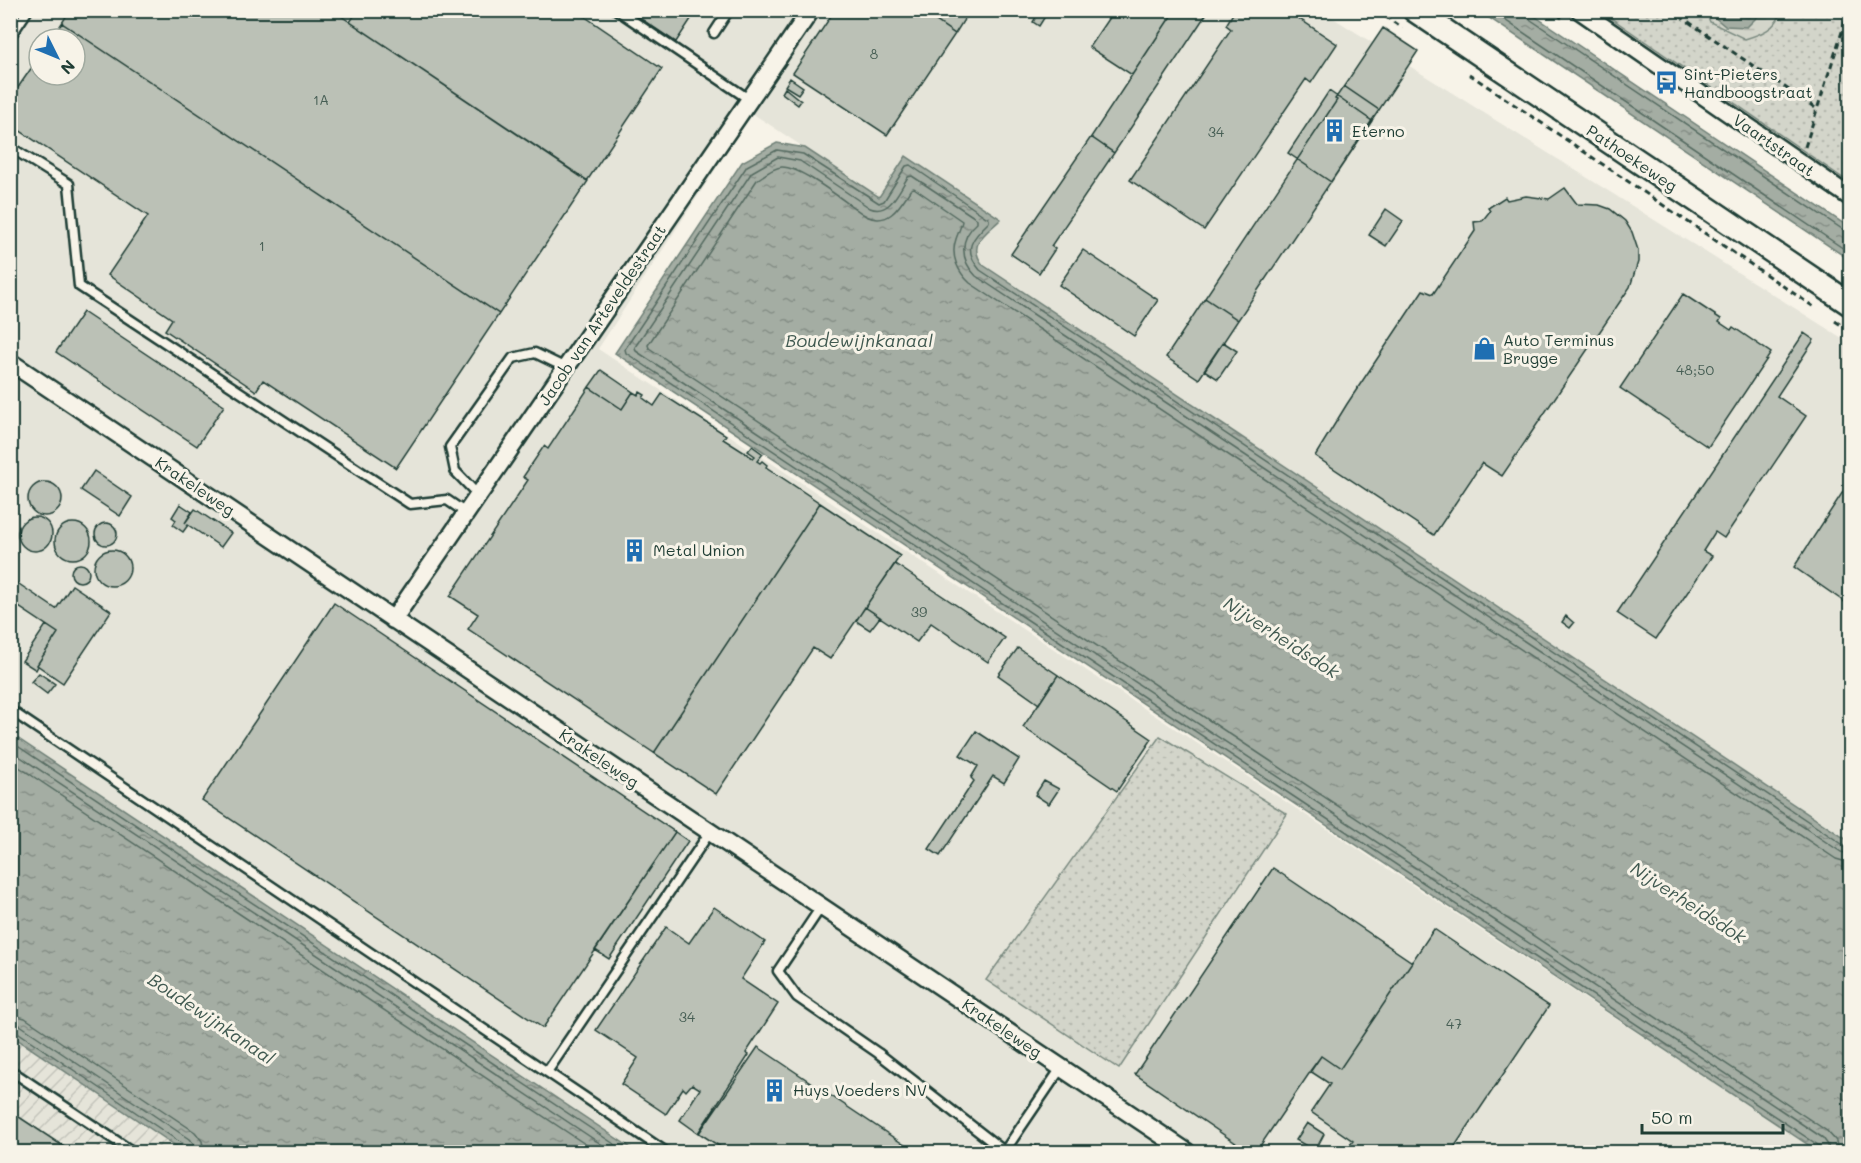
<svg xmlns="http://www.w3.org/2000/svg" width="1861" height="1163" viewBox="0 0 1861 1163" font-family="Mali,sans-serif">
  <defs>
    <pattern id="industrial-furrows" width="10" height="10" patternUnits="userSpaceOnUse" patternTransform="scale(1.5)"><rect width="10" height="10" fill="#e5e4d9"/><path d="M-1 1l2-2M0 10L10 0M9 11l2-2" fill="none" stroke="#c4c4bb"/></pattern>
    <pattern id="grass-dots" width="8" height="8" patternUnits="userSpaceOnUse" patternTransform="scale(1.5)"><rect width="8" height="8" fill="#d3d5ca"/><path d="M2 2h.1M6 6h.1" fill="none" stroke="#b5b8ae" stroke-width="1.8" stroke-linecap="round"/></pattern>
    <pattern id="wetland-marsh" width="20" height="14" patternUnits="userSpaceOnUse" patternTransform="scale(1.5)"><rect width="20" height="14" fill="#d3d5ca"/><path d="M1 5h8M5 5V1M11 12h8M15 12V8" fill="none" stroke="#b5b8ae"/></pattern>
    <pattern id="water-ripples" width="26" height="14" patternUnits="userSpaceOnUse" patternTransform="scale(1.5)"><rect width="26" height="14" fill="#a4ada3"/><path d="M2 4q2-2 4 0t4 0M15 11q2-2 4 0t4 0" fill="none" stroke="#858e86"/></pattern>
  </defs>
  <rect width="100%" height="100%" fill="#f7f3e8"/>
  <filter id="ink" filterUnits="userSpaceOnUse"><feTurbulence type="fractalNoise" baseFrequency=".0167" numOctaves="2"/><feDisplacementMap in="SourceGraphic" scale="12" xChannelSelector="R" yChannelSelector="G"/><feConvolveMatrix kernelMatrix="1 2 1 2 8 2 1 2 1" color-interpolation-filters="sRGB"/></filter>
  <g filter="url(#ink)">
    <path fill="#e5e4d9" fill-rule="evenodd" d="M 10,11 L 1322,11 L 1850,343 L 1850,843 L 752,113 L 598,349 L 1818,1152 L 637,1152 L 11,734 ZM 39,39 L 75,39 L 75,75 L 39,75 Z"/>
    <path fill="url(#industrial-furrows)" d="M 11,1035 L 185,1152 L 11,1152 Z"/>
    <path fill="url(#grass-dots)" stroke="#79897f" stroke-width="1.5" d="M 1601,11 L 1850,11 L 1850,183 Z
      M 1160,736 L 1287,814 L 1119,1069 L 986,980 Z"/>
    <path fill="url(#wetland-marsh)" stroke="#79897f" stroke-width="1.5" d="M 1706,11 L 1782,11 C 1776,29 1761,34 1745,39 L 1710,22 Z"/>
    <path fill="url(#water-ripples)" stroke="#6f8077" stroke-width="1.5" d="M 1479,11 L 1527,11 L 1850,228 L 1850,260 Z
      M 1707,11 L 1763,11 L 1747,27 L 1725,26 Z
      M 777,143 L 805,148 L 879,197 L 906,156 L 1001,219 C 987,233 966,243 983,265 L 1850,842 L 1850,1152 L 1819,1152 L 615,353 L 742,162 Z
      M 10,734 L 11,734 L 637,1152 L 185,1152 L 11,1035 Z"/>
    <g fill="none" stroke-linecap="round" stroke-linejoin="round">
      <path stroke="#546a60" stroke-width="1.5" d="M 1490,10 L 1850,253
        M 1525,10 L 1528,18 L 1845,231 L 1850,232
        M 10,741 L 626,1152
        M 10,750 L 613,1152
        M 10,761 L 597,1152
        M 10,1014 L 25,1018 L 195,1132 L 202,1141 L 204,1152
        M 10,1023 L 20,1025 L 189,1139 L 194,1145 L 195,1152
        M 10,1030 L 16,1031 L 184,1145 L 188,1152
        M 1822,1152 L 1818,1145 L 626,353 L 625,349 L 747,166 L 777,150 L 803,154 L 879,203 L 884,201 L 906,166 L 910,165 L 989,219 L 989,222 C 972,238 962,249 980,270 L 1845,846 L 1850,847
        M 1829,1152 L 1828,1145 L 1823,1138 L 636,351 L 635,347 L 752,172 L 778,157 L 800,161 L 870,208 C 890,216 899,190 908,177 L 912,176 L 977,219 L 977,223 C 959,238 960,260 976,276 L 1841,852 L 1850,854
        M 1838,1152 L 1836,1141 L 1827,1131 L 649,348 L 648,345 L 757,180 C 764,175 774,167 782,167 C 803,167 847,204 866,216 C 889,227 900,206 911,189 L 914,188 L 962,221 C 961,227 958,233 956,239 C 950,256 958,272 970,283 L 1836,859 L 1850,863"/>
    </g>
    <path fill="#bbc1b6" stroke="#1f3d34" stroke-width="1.5" d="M 70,10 L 332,10 L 588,181 L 499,314 L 62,23 Z
      M 358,10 L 575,10 L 662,69 L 587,181 L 350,22 Z
      M 628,10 L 697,10 L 676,42 Z
      M 835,10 L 920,10 L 955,34 L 887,135 L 793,73 Z
      M 920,10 L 970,10 L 955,34 Z
      M 1040,10 L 1049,10 L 1039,26 L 1033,22 Z
      M 1114,10 L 1175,10 L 1132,75 L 1089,47 Z
      M 1175,10 L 1209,10 L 1114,153 L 1091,137 Z
      M 1235,10 L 1286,10 L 1337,44 L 1311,83 L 1306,79 L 1204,230 L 1130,180 L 1231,29 L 1226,25 Z
      M 62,23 L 499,314 L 396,468 L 263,380 L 256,391 L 165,330 L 172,319 L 108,275 L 148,216 L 10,124 L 10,99 L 39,57 L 39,75 L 75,75 L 75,39 L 51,39 Z
      M 1383,28 L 1418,51 L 1379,110 L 1344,86 Z
      M 790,78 L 803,87 L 798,94 L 785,86 Z
      M 1344,86 L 1379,110 L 1238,320 L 1205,298 L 1337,100 L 1335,99 Z
      M 785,88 L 801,101 L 798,105 L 782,93 Z
      M 1329,91 L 1372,121 L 1331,182 L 1288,153 Z
      M 1091,137 L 1114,153 L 1051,246 L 1055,249 L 1039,273 L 1011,254 Z
      M 1565,188 L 1577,204 L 1599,205 L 1610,209 L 1625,221 L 1632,232 L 1638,250 L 1638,262 L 1630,287 L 1502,476 L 1482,463 L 1434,535 L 1315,456 L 1347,404 L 1423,290 L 1433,294 L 1475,231 L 1474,222 L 1482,221 L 1490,211 L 1488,208 L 1505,197 L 1507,200 L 1526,196 L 1549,199 Z
      M 1386,209 L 1403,221 L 1386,246 L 1369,235 Z
      M 1083,250 L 1158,300 L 1134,336 L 1059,285 Z
      M 1683,294 L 1721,319 L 1719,322 L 1731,330 L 1733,327 L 1771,353 L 1708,447 L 1620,388 Z
      M 1205,298 L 1238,320 L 1199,379 L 1166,357 Z
      M 83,312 L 224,406 L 197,446 L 56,352 Z
      M 1804,333 L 1814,340 L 1777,396 L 1806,416 L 1724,538 L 1715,532 L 1703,551 L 1712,556 L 1656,639 L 1617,613 Z
      M 1223,342 L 1237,351 L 1218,379 L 1204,370 Z
      M 601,370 L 633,392 L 622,409 L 589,387 Z
      M 589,387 L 622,409 L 633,392 L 638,395 L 640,392 L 645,395 L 643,398 L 654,406 L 662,394 L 726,435 L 723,439 L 753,458 L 755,456 L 748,451 L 752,446 L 763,454 L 757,461 L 760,463 L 762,461 L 767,465 L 766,467 L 820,503 L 654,753 L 468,629 L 478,614 L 450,596 L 528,480 L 523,477 L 544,446 L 548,449 Z
      M 94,471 L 132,497 L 120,516 L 81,490 Z
      M 1850,481 L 1850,597 L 1846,603 L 1794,567 Z
      M28 499a17 17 0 1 1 34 0a17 17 0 1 1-34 0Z
      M 820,503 L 900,556 L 830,659 L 813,648 L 716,794 L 654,753 Z
      M 180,504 L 192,512 L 185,523 L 195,509 L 231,533 L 221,547 L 188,525 L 183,532 L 173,525 L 176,520 L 172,517 Z
      M18 534a17 17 0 1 1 34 0a17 17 0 1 1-34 0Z
      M55 541a18 18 0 1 1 36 0a18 18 0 1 1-36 0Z
      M95 534a11 11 0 1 1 22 0a11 11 0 1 1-22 0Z
      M94 568a18 18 0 1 1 36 0a18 18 0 1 1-36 0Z
      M 895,564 L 1005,638 L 988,662 L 931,623 L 917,642 L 865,607 Z
      M71 573a9 9 0 1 1 18 0a9 9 0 1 1-18 0Z
      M 10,578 L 56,609 L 72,585 L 111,611 L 63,683 L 37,665 L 58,633 L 10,601 Z
      M 334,603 L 675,832 L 543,1028 L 202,800 Z
      M 865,607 L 880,617 L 870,630 L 856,621 Z
      M 1566,616 L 1574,623 L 1570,628 L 1562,622 Z
      M 46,625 L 58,633 L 37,665 L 38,666 L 36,670 L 22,661 Z
      M 1018,648 L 1058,675 L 1039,704 L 998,675 Z
      M 39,673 L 55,684 L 47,694 L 31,682 Z
      M 1058,675 L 1152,739 L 1117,791 L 1023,727 Z
      M 976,731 L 1019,759 L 1004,783 L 993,776 L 940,856 L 929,849 L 974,781 L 971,778 L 978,766 L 960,755 Z
      M 1044,781 L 1059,789 L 1049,804 L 1035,795 Z
      M 675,832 L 688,841 L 609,959 L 595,950 Z
      M 1273,868 L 1412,962 L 1340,1069 L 1321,1056 L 1256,1152 L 1249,1152 L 1135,1074 Z
      M 714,907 L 765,942 L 741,979 L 778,1004 L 746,1053 L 749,1055 L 698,1133 L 680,1120 L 700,1089 L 692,1084 L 686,1091 L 683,1088 L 666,1114 L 621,1084 L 638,1058 L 596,1030 L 666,927 L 689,943 Z
      M 1434,929 L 1549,1006 L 1451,1152 L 1345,1152 L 1353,1141 L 1311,1112 L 1330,1084 L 1310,1071 L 1321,1056 L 1340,1069 Z
      M 758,1047 L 915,1152 L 728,1152 L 699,1133 Z
      M 10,1111 L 72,1152 L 10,1152 Z
      M 1307,1123 L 1324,1134 L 1315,1151 L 1296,1140 Z
      M 1032,1144 L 1045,1152 L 1027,1152 Z"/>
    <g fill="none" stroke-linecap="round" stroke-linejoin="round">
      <defs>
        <path id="service" d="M 617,10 L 750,100
          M 714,33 L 729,10
          M 10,37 L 28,10
          M 10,147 L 69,184 L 79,286 L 410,504 L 447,500 L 466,513
          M 478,495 L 455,471 L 450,447 L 513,358 L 535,353 L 566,368
          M 10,710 L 666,1152
          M 821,907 L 778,971 L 797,997 L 878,1053 L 1005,1152
          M 10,1070 L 133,1152
          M 547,1072 L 710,832
          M 1004,1152 L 1061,1068"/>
        <path id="minor" d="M 1579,10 L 1850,197
          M 10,362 L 1187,1152
          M 393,620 L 811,10"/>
        <path id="secondary" d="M 1414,10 L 1850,304"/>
      </defs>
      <use href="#service" stroke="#1f3d34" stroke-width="13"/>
      <use href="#minor" stroke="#1f3d34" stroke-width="21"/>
      <use href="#secondary" stroke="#1f3d34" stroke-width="27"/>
      <path stroke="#1f3d34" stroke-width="3" stroke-dasharray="6 4.5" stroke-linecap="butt" d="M 1376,10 L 1402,28
        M 1551,10 L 1562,18
        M 1671,10 L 1817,109
        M 1469,74 L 1817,309
        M 1805,147 L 1849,10
        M 1835,321 L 1850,331"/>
      <use href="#service" stroke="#f7f3e8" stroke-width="8"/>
      <use href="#minor" stroke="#f7f3e8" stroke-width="16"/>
      <use href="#secondary" stroke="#f7f3e8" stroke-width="22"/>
    </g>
  </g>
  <defs>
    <symbol id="bus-bare" viewBox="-9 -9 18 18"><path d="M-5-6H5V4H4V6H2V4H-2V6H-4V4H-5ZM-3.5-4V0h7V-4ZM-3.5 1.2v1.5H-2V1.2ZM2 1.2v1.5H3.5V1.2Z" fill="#1f6fb2" stroke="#f7f3e8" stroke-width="2.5" paint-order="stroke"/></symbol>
    <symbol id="building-bare" viewBox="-9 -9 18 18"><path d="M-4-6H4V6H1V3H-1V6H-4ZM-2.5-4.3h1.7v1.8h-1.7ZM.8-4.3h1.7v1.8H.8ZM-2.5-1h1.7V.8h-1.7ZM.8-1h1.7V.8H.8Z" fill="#1f6fb2" stroke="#f7f3e8" stroke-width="2.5" paint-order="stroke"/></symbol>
    <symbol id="shop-bare" viewBox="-9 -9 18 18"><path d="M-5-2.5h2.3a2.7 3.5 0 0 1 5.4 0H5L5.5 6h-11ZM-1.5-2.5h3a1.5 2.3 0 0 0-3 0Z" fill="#1f6fb2" stroke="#f7f3e8" stroke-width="2.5" paint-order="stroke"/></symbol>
  </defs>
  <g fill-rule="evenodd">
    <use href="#bus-bare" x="1650" y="66" width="33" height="33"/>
    <use href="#building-bare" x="1318" y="114" width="33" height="33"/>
    <use href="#shop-bare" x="1468" y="332" width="33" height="33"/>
    <use href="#building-bare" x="618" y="534" width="33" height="33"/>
    <use href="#building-bare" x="758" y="1074" width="33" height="33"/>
  </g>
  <g text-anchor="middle" stroke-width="6" stroke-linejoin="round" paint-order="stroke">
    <g font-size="14" fill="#465e54">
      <text x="874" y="59">8</text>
      <text x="321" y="105">1A</text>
      <text x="1216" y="137">34</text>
      <text x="262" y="251">1</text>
      <text x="1695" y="375">48;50</text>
      <text x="919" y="617">39</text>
      <text x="687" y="1022">34</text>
      <text x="1454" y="1029">47</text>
    </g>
    <g font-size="16" fill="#1f3d34" stroke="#f7f3e8" text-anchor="start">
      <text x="1684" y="80">Sint-Pieters<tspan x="1684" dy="18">Handboogstraat</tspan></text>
      <text x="1352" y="137">Eterno</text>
      <text x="1503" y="346">Auto Terminus<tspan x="1503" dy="18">Brugge</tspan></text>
      <text x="653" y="556">Metal Union</text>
      <text x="793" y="1096">Huys Voeders NV</text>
    </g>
    <g font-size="16" fill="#1f3d34" stroke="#f7f3e8">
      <text transform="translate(1774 145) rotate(35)" y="6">Vaartstraat</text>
      <text transform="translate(1632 158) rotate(34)" y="6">Pathoekeweg</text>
      <text transform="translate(602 315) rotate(-56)" y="6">Jacob van Arteveldestraat</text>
      <text transform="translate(195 486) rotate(34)" y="6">Krakeleweg</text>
      <text transform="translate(599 758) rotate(34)" y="6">Krakeleweg</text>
      <text transform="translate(1002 1028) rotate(34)" y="6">Krakeleweg</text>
    </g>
    <g font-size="18" font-style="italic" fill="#405950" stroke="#f7f3e8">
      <text x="859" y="347">Boudewijnkanaal</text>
      <text transform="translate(1281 638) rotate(33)" y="6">Nijverheidsdok</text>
      <text transform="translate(1688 903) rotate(33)" y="6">Nijverheidsdok</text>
      <text transform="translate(211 1019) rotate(34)" y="6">Boudewijnkanaal</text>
    </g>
  </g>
  <rect width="1861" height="1163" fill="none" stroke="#f7f3e8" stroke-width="36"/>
  <rect x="18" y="18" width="1825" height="1127" fill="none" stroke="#1f3d34" stroke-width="2" filter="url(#ink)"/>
  <g transform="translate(57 57) rotate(133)"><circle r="28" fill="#f7f3e8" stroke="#a1aaa0" stroke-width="1.5"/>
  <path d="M0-4.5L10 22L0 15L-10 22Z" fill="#1f6fb2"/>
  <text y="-9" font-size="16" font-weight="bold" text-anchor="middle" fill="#1f3d34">N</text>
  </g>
  <path d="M1642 1124v9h141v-9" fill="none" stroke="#1f3d34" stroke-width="3"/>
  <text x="1651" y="1124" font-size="18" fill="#1f3d34" stroke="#f7f3e8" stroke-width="4.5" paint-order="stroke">50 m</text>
</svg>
